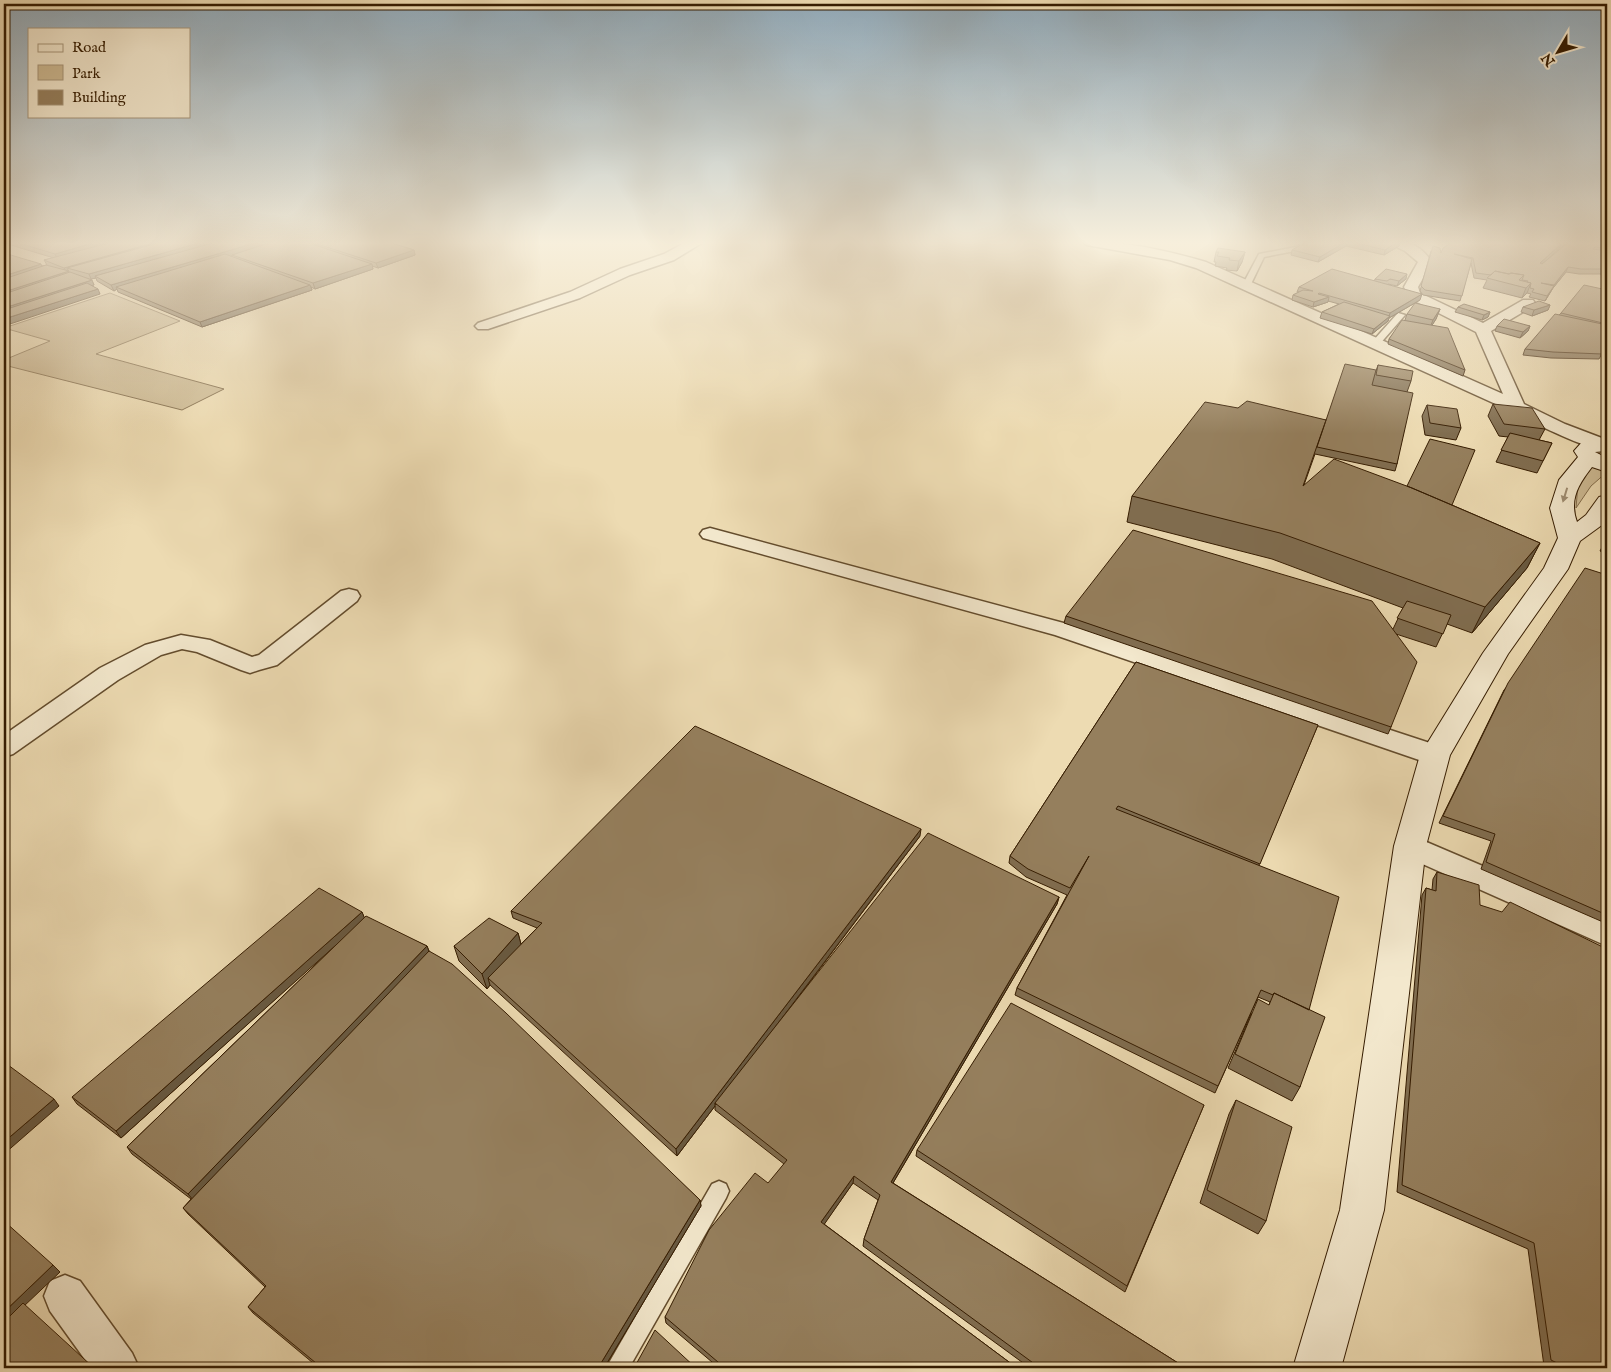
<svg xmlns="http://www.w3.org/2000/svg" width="1611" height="1372" viewBox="0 0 1611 1372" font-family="'IM FELL English',serif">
  <rect width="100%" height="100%" fill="#eddbb2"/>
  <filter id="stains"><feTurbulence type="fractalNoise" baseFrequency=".004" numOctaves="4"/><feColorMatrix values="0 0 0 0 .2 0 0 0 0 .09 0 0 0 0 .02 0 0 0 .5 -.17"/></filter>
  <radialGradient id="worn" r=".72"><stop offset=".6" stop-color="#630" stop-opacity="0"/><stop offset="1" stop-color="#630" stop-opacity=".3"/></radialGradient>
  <path fill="#cebb94" stroke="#826c4a" d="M 110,293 L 180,321 L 96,354 L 224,389 L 182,410 L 4,365 L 4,360 L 50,341 L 4,328 Z
    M 1593,465 L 1607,471 L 1607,472 L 1591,486 L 1576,508 L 1578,484 Z"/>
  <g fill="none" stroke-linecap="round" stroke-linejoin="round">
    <defs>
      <path id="lane" d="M 1306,241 L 1314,241 L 1300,250 L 1264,257 L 1250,286 L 1243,288 L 1242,286 L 1259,254 L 1296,247 Z
        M 1398,313 L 1405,315 L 1378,346 L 1372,346 L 1372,342 Z
        M 719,1181 L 726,1184 L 729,1191 L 726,1198 L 629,1368 L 606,1368 L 712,1184 Z"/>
      <path id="street" d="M 688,241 L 705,241 L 674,260 L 630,275 L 580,298 L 488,329 L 478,329 L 475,326 L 478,323 L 570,292 L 620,269 L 664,254 Z
        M 1081,241 C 1124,241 1165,250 1206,262 L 1503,394 L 1476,332 L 1409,298 L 1404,287 L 1418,262 L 1405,251 L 1384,241 C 1406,241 1418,242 1432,262 L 1418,287 L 1420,293 L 1483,323 L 1523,300 L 1533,300 L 1535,303 L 1533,306 L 1491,331 L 1524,404 L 1565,424 L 1607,440 L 1607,450 C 1591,452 1528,420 1511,411 L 1196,268 L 1170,260 L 1087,245 Z
        M 710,528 L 1071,625 L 1445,748 L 1448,755 L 1445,762 L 1435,764 L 1425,762 L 1055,635 L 703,538 L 700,534 L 703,530 Z
        M 349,589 L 357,591 L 360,596 L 357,601 L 277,665 L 259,670 L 250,673 L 241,670 L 197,652 L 182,649 L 161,655 L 118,680 L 13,754 L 4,757 L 4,735 L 100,668 L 145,645 L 181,635 L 210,640 L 252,657 L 259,655 L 341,591 Z
        M 1410,835 L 1607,919 L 1607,946 L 1400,854 L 1395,846 L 1400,838 Z
        M 65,1275 L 80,1281 L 132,1353 L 139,1368 L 91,1368 L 50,1311 L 44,1296 L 50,1281 Z"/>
      <path id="secondary" d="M 1607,439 L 1607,451 L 1595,452 L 1607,458 L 1607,472 L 1592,467 C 1578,485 1569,500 1577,522 L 1586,515 L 1599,497 L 1607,495 L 1607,517 L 1602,525 L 1580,541 L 1568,569 L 1508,654 L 1450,755 L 1426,846 L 1384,1210 L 1341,1368 L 1293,1368 L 1340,1210 L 1394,846 L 1420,755 L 1483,653 L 1544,568 L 1558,538 L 1550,508 L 1559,480 L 1578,457 L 1574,451 L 1582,442 Z"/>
    </defs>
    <use href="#lane" stroke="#634c2d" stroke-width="3"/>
    <use href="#street" stroke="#634c2d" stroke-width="3"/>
    <use href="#secondary" stroke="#351c01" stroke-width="2"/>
    <use href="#lane" fill="#f3e8cd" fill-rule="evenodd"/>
    <use href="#street" fill="#f3e8cd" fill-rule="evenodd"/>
    <use href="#secondary" fill="#f3e8cd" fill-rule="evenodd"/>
  </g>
  <path fill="#806d50" stroke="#351c01" d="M 4,241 L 385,241 L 414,250 L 415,255 L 378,268 L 372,266 L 373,269 L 315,289 L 311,287 L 312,290 L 202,327 L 118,292 L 117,289 L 114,291 L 97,281 L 96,278 L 91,279 L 94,285 L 92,285 L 100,294 L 42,266 L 47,265 L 44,260 L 54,258 L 4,243 Z
    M 1308,241 L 1400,241 L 1399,246 L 1384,255 L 1346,246 L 1318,262 L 1291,255 L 1292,250 Z
    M 1454,241 L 1569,241 L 1562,248 L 1560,247 L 1548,259 L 1607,241 L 1607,275 L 1600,274 L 1579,274 L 1566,272 L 1553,288 L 1545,301 L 1529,297 L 1531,294 L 1527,293 L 1522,298 L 1483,288 L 1487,280 L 1474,278 L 1471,263 L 1460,301 L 1423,295 L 1420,291 L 1431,251 L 1441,253 Z
    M 1216,252 L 1245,252 L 1242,262 L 1237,271 L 1226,270 L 1227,268 L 1215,266 L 1216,262 L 1214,262 Z
    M 1375,279 L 1406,279 L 1397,286 L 1388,284 L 1388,285 L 1420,300 L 1389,318 L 1388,321 L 1372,334 L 1320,318 L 1322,312 L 1339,304 L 1328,301 L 1328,302 L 1313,307 L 1292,300 L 1293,295 L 1299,292 L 1297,292 L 1299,287 L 1374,281 Z
    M 1607,290 L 1607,344 L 1599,359 L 1551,358 L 1523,355 L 1525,349 L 1561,313 Z
    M 1550,305 L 1548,310 L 1532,316 L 1521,312 L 1523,307 Z
    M 1458,307 L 1490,312 L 1488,317 L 1482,320 L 1455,312 Z
    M 1440,309 L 1436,319 L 1432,325 L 1465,370 L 1463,376 L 1388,344 L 1389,339 L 1405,320 L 1407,314 Z
    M 1497,326 L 1530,326 L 1528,331 L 1520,338 L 1495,331 Z
    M 1378,365 L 1411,381 L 1407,392 L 1397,464 L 1395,471 L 1315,454 L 1304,485 L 1452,505 L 1540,543 L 1527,568 L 1472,633 L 1447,624 L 1436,647 L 1396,634 L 1391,727 L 1388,734 L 1064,623 L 1066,616 L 1393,629 L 1403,608 L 1272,559 L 1127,522 L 1132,496 L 1238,408 L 1326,420 L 1376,371 Z
    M 1493,404 L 1545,429 L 1539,440 L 1552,443 L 1537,473 L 1496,462 L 1508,437 L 1499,436 L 1488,416 Z
    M 1427,405 L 1461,428 L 1456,440 L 1425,435 L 1422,416 Z
    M 1607,538 L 1607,554 L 1600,551 Z
    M 1607,575 L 1607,916 L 1603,922 L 1481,869 L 1491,841 L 1439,823 L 1504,690 Z
    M 1136,662 L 1318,725 L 1259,865 L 1309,1010 L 1300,1087 L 1292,1101 L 1228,1068 L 1251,1014 L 1269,1005 L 1270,1002 L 1258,997 L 1215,1093 L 1015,995 L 1017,988 L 1067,895 L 1026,877 L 1009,863 L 1010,856 Z
    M 920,836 L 785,1015 L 1059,897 L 1057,904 L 893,1183 L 1186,1368 L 1030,1368 L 863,1246 L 864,1239 L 878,1200 L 853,1183 L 824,1224 L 1017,1368 L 719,1368 L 666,1323 L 665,1317 L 784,1164 L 715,1110 L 715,1106 L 677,1156 L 490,985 L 487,989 L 459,961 L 454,946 L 518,933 L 521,944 L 537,928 L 513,918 L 511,911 Z
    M 1437,872 L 1480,905 L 1607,1368 L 1548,1368 L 1544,1366 L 1528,1249 L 1397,1192 L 1422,895 L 1426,888 L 1432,890 L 1433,879 Z
    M 362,912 L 364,918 L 427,946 L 429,951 L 700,1200 L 701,1206 L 604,1368 L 319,1368 L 253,1313 L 248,1307 L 265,1287 L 188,1214 L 183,1208 L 191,1199 L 132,1154 L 127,1147 L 341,940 L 121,1138 L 77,1104 L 72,1097 Z
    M 1236,1100 L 1266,1221 L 1258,1234 L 1200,1203 L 1229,1114 Z
    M 1204,1105 L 1125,1292 L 916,1156 L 917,1150 Z"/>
  <path fill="#685941" stroke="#351c01" d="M 100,241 L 117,241 L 57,259 L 55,254 Z
    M 160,241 L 179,241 L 67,268 L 71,276 L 4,299 L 4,292 L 66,272 L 64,268 Z
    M 206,241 L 210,241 L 212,245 L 95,276 L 96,278 L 91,279 L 89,274 Z
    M 262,241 L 276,241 L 232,255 L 232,256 L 120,288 L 116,287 L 117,289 L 114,291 L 111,285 Z
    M 1347,241 L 1346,246 L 1318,262 L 1320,257 Z
    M 1399,241 L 1400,241 L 1399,246 L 1384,255 L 1385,250 Z
    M 1565,241 L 1569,241 L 1562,248 L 1564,243 Z
    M 1561,244 L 1559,249 L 1538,268 L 1540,263 Z
    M 414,250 L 415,255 L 378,268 L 376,263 Z
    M 1245,252 L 1242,262 L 1237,271 L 1239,261 Z
    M 41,264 L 43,269 L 4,282 L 4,276 Z
    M 372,264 L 373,269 L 315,289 L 313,283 Z
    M 1568,267 L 1566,272 L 1553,288 L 1545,301 L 1554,285 Z
    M 1407,274 L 1406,279 L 1397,286 L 1399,281 Z
    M 92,280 L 94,285 L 4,314 L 4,308 Z
    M 1531,283 L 1527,293 L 1522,298 L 1526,288 Z
    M 310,285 L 312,290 L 202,327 L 200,322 Z
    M 98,289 L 100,294 L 4,326 L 4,319 Z
    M 1422,294 L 1420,300 L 1389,318 L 1388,321 L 1372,334 L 1374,329 L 1389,317 L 1390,313 Z
    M 1329,297 L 1328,302 L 1313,307 L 1314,302 Z
    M 1550,305 L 1548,310 L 1532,316 L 1534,310 Z
    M 1440,309 L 1436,319 L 1429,330 L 1433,320 Z
    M 1490,312 L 1488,317 L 1482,320 L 1484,315 Z
    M 1530,326 L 1528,331 L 1520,338 L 1523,332 Z
    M 1540,543 L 1527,568 L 1472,633 L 1485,607 Z
    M 921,829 L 920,836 L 716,1105 L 715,1103 L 715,1106 L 677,1156 L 676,1149 Z
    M 1059,897 L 1057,904 L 890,1188 L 891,1182 Z
    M 362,912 L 365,919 L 121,1138 L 116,1131 Z
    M 518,933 L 522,948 L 488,978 L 490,985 L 487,989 L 482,974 Z
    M 427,946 L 430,954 L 194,1201 L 188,1194 Z
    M 54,1099 L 59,1106 L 4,1154 L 4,1142 Z
    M 854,1176 L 853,1183 L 821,1229 L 821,1222 Z
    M 700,1200 L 701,1206 L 604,1368 L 598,1368 Z
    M 53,1265 L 60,1272 L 4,1325 L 4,1312 Z"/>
  <path fill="#957f5d" stroke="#351c01" d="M 12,241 L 100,241 L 55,254 Z
    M 116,241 L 160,241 L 64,268 L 44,260 Z
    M 165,241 L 206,241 L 89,274 L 67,268 Z
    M 220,241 L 262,241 L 111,285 L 95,276 Z
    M 275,241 L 303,241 L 372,264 L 313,283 L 232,255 Z
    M 308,241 L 385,241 L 414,250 L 376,263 Z
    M 1308,241 L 1347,241 L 1320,257 L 1292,250 Z
    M 1348,241 L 1399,241 L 1385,250 Z
    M 1454,241 L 1549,241 L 1561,244 L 1540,263 L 1542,264 L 1570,241 L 1607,241 L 1607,249 L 1595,247 L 1593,249 L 1607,251 L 1607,269 L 1581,269 L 1568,267 L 1554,285 L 1541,283 L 1554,286 L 1547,296 L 1532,292 L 1534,289 L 1530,288 L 1531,283 L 1527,282 L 1528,281 L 1522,280 L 1524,275 L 1511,273 L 1509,274 L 1495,271 L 1491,275 L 1476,273 L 1473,258 L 1454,254 L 1472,259 L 1462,296 L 1425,290 L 1421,286 L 1433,246 L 1440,248 L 1441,253 L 1443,248 Z
    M 1218,248 L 1245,252 L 1239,261 L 1229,260 L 1230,258 L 1217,256 L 1219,252 L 1216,252 Z
    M 4,253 L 41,264 L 4,276 Z
    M 225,254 L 310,285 L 200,322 L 116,287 Z
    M 46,265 L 69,271 L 4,292 L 4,279 Z
    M 1332,269 L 1422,294 L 1390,313 L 1319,293 L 1318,294 L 1329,297 L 1314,302 L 1293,295 L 1303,290 L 1313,291 L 1299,287 Z
    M 1386,269 L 1407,274 L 1399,281 L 1390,279 L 1387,281 L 1375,279 Z
    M 1495,271 L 1509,274 L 1511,273 L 1524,275 L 1519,280 L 1531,283 L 1526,288 L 1487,278 Z
    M 70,272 L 92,280 L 4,308 L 4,294 Z
    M 87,283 L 98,289 L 4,319 L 4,310 Z
    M 1584,285 L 1607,290 L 1607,324 L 1561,313 Z
    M 1539,301 L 1550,305 L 1534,310 L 1523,307 Z
    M 1344,302 L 1390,316 L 1374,329 L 1322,312 Z
    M 1415,303 L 1440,309 L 1433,320 L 1407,314 Z
    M 1464,304 L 1490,312 L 1484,315 L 1458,307 Z
    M 1555,314 L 1607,325 L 1607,343 L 1602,354 L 1553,352 L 1525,349 Z
    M 1504,319 L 1530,326 L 1523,332 L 1497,326 Z
    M 1402,320 L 1448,328 L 1465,370 L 1389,339 Z
    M 1345,364 L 1376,370 L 1372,385 L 1413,393 L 1397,464 L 1317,447 Z
    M 1378,365 L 1413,371 L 1411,381 L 1376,375 Z
    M 1247,401 L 1326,420 L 1303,486 L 1334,459 L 1412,488 L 1540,543 L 1485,607 L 1280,533 L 1132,496 L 1205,402 L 1238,408 Z
    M 1493,404 L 1532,408 L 1545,429 L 1504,424 Z
    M 1427,405 L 1457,409 L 1461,428 L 1430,423 Z
    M 1510,433 L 1552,443 L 1543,461 L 1501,450 Z
    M 1430,439 L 1475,450 L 1452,505 L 1407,486 Z
    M 1133,530 L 1372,601 L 1417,662 L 1391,727 L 1066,616 Z
    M 1585,568 L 1607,575 L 1607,915 L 1486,862 L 1495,834 L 1443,816 L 1508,683 Z
    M 1407,601 L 1451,615 L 1443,634 L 1397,618 Z
    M 1136,662 L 1318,725 L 1260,864 L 1118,806 L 1116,809 L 1339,897 L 1309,1010 L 1274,993 L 1273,995 L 1261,990 L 1218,1086 L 1017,988 L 1089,856 L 1070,888 L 1028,869 L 1010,856 Z
    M 695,726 L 921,829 L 676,1149 L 488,978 L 542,923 L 511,911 Z
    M 928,833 L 1059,897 L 891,1182 L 1186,1368 L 1040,1368 L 864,1239 L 880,1195 L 854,1176 L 821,1222 L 1017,1368 L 725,1368 L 665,1317 L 709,1230 L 755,1173 L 768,1183 L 787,1160 L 715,1103 Z
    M 1437,872 L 1479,885 L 1480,905 L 1502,912 L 1510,902 L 1607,949 L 1607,1368 L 1567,1368 L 1551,1360 L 1534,1243 L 1402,1185 L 1426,888 L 1436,891 Z
    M 319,888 L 362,912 L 116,1131 L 72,1097 Z
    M 366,916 L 427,946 L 188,1194 L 127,1147 Z
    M 489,918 L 518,933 L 482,974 L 454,946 Z
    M 429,951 L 452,964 L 506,1013 L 700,1200 L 598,1368 L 322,1368 L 248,1307 L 266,1286 L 183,1208 Z
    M 1274,993 L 1325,1017 L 1300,1087 L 1235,1054 L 1258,999 L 1269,1005 Z
    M 1011,1003 L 1204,1105 L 1127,1286 L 917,1150 Z
    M 4,1062 L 54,1099 L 4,1142 Z
    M 1236,1100 L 1292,1127 L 1266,1221 L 1207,1190 Z
    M 4,1221 L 53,1265 L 4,1312 Z
    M 23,1303 L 94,1368 L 4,1368 L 4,1322 Z
    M 655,1330 L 696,1368 L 634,1368 Z"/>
  <defs><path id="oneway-solid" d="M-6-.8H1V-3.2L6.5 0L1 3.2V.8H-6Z" transform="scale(1.25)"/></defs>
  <use fill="#9e8c71" href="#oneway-solid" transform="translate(1565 495) rotate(107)"/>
  <linearGradient id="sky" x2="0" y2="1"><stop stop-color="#91aaba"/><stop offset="0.56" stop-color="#f7efdc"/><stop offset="1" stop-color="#f7efdc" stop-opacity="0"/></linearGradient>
  <rect width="1611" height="434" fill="url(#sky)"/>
  <rect width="1611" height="1372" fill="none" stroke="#eddbb2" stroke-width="20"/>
  <rect x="5" y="5" width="1601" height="1362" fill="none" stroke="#351c01" stroke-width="2.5"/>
  <rect x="10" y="10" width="1591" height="1352" fill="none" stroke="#351c01"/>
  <rect x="28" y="28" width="162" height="90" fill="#f3e8cd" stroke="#a7967b"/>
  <rect x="38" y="44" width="25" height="8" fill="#f3e8cd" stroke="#a7967b"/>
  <text x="72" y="52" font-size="15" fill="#351c01">Road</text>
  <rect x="38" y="65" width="25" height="15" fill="#cebb94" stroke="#a7967b"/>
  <text x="72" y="78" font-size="15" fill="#351c01">Park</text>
  <rect x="38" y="90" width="25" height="15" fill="#957f5d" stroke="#a7967b"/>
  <text x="72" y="102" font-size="15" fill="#351c01">Building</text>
  <g transform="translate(1558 52) rotate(232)" stroke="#f3e8cd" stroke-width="4" paint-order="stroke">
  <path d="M0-4L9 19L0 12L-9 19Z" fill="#351c01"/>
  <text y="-8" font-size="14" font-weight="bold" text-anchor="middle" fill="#351c01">N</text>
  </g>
  <rect width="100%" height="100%" filter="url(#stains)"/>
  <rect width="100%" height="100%" fill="url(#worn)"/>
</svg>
